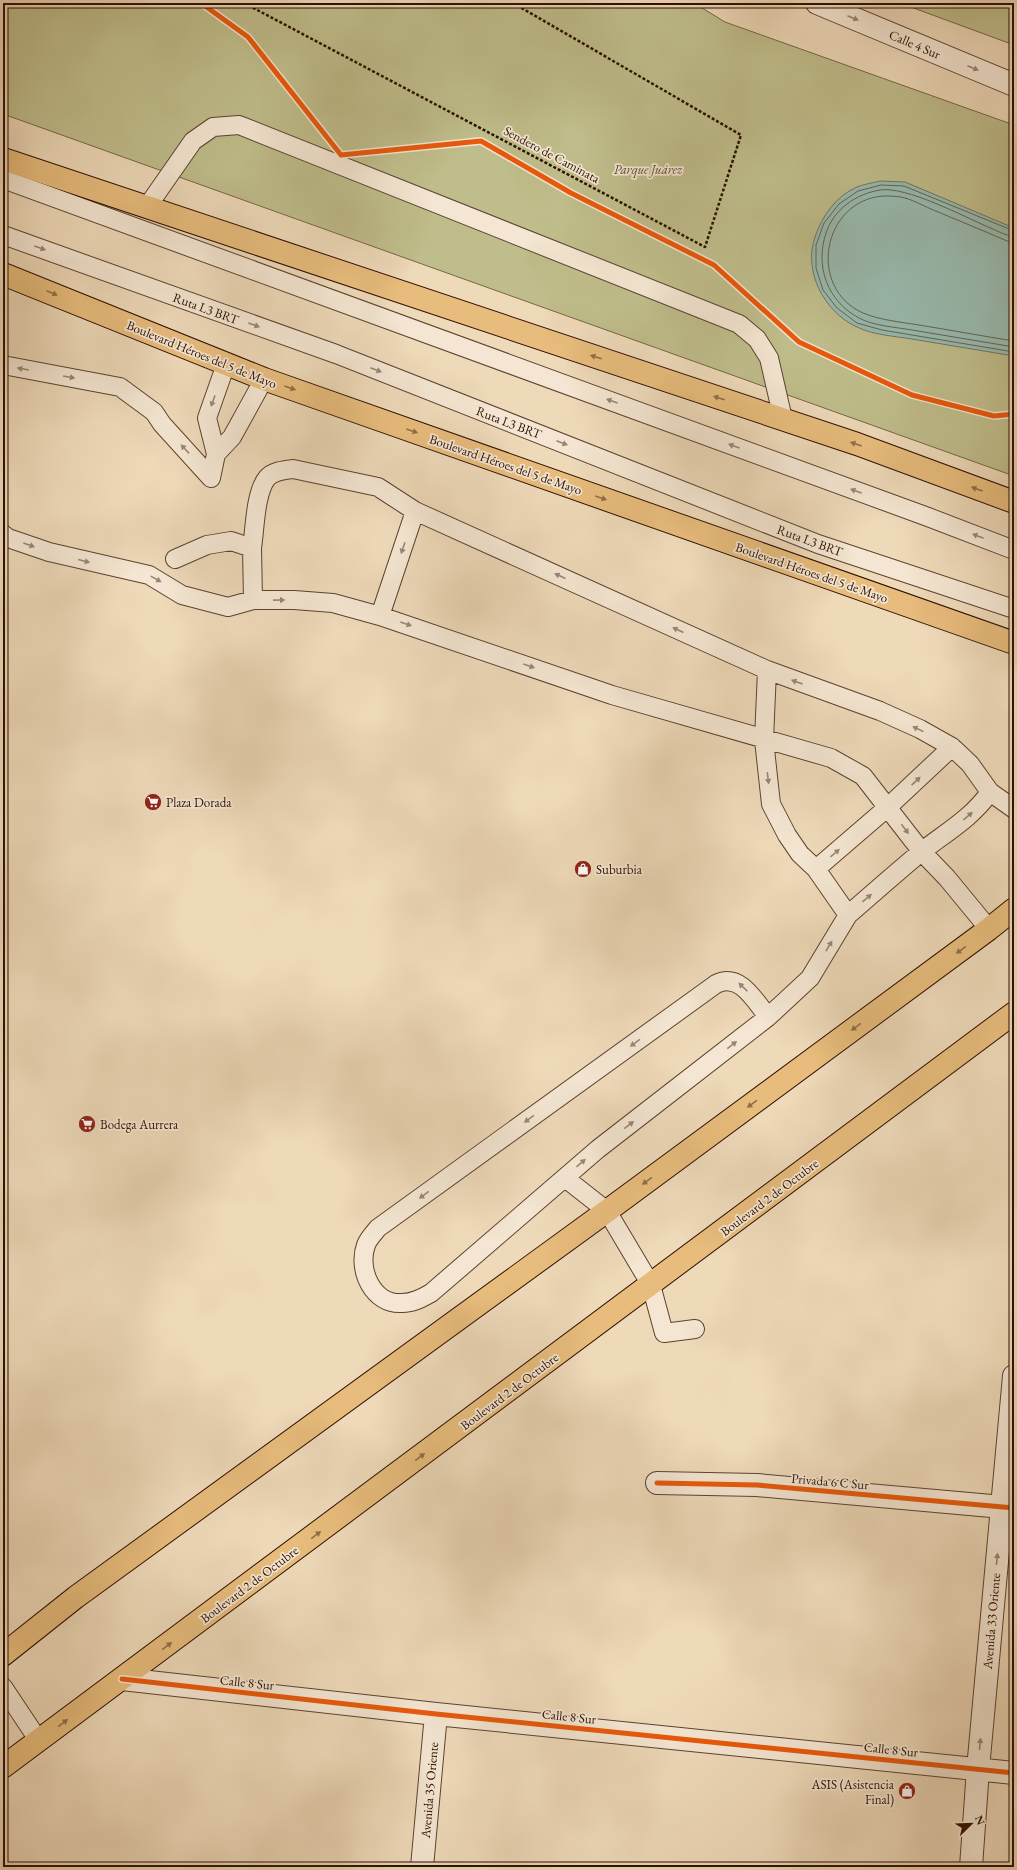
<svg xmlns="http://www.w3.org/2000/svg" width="1017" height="1870" viewBox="0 0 1017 1870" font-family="'EB Garamond',serif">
  <rect width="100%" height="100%" fill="#eed9b9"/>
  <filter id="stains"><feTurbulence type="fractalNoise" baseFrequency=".005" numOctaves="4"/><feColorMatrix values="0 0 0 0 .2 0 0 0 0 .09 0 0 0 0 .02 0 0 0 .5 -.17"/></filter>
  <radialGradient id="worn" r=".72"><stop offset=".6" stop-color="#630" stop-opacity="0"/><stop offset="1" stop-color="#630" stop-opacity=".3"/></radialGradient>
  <path fill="#bfbd8b" stroke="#766646" d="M 3,3 L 694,3 L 725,22 L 1014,125 L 1014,476 L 3,114 Z
    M 900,3 L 1014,3 L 1014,45 Z"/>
  <path fill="#99baae" stroke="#6d7668" d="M 880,181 L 905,182 L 1014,228 L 1014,356 C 980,350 946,345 912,339 C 894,336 872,335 855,326 C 824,311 803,271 815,237 C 822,216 836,196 857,187 C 864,184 873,183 880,181 Z"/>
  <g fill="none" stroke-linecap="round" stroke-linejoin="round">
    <path stroke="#626457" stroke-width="1" d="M 1014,231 L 904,186 L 881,185 L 858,191 L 839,204 L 824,223 L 816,245 L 816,268 L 823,290 L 837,308 L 857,323 L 882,330 L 1014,352
      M 1014,236 C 1005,236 996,230 988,227 C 963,216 906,186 880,190 C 856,194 834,209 826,233 C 815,266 827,301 859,318 C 874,326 895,327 912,330 C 946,336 980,341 1014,347
      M 1014,242 L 1007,241 C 982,230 957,220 931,209 C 922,205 911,199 901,197 C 895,196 888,196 883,196 C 822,201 807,288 863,313 C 880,320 900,322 919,325 C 950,330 982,336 1014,341"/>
    <defs>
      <path id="service" d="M 3,179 L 928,517 L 1014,550
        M 147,207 L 193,141 L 213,127 L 239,125 L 739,324 L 757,339 L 769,358 L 783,419
        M 3,235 L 336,354 L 818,544 L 1014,609
        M 3,365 L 120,387 L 154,412 L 162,424 L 211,478
        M 216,454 L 232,437 L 264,379
        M 211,478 L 216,454 L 207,418 L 226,364
        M 3,534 L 8,538 L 49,552 L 149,575 L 182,595 L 228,607 L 253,600 L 294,600 L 333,603 L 380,616 L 612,695 L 831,758 L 863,776 L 922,852 L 947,878 L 989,929
        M 252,548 L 253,600
        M 175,559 L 207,545 L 231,541 L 252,548 C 255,529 255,493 267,478 C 273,471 284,470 293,469 L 378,487 L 415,511 L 767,670 L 880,711 L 920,729 L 952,747 L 970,764 L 990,792 C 972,818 945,833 921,852 C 896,873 872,894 848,915 L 816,869
        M 380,616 L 415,511
        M 767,670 L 764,740 L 771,804 L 787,835 L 800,854 L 816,869 L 888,807 L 952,747
        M 990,792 L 1014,809
        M 768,1017 C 755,1001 740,972 716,984 L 378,1228 C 374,1233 368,1239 366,1245 C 357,1270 373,1305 402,1303 C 413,1303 422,1298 431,1293 L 598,1149 L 768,1017 L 810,978 L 848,915
        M 565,1178 L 607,1211 L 651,1285 L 664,1333 L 695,1329
        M 3,1687 L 39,1741"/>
      <path id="minor" d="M 817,3 L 1014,85
        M 657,1483 L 757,1485 L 1014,1508
        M 122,1679 L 436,1714 L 1014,1773
        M 422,1867 L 436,1714
        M 971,1867 L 978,1769 L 1014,1376"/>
      <path id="primary" d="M 3,159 L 857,444 L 1014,502
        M 3,274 L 264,379 L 1014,643
        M 3,1655 L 76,1597 L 607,1211 L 989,929 L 1014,909
        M 3,1767 L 1014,1013"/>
    </defs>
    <use href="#service" stroke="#5c422e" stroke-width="20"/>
    <use href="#minor" stroke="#5c422e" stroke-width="24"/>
    <use href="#primary" stroke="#2c0f00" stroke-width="24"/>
    <path stroke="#2c0f00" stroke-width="2.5" stroke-dasharray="3 2" stroke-linecap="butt" d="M 244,3 L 705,247 L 741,135 L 513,3"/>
    <use href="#service" stroke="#f4e6d2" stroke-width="18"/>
    <use href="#minor" stroke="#f4e6d2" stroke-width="22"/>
    <use href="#primary" stroke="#e7bc7c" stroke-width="22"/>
    <defs>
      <path id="cycleway" d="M 201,3 L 248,37 L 341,155 L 481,141 L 571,193 L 714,265 L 799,342 L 912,395 L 994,416 L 1014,414
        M 657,1483 L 757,1485 L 1014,1508
        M 122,1679 L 436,1714 L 1014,1773"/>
    </defs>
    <use href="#cycleway" stroke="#f4e6d2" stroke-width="8"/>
    <use href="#cycleway" stroke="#e8590c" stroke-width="5"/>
  </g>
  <defs><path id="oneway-solid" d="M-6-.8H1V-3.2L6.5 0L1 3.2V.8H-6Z"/></defs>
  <g fill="#9a8574">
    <use href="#oneway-solid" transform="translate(853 18) rotate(23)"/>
    <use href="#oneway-solid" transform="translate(973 68) rotate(23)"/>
    <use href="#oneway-solid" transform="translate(40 248) rotate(20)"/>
    <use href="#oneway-solid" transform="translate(254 325) rotate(20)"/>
    <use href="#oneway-solid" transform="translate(23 369) rotate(-170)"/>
    <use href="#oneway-solid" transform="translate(376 370) rotate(21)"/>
    <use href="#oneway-solid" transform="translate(69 377) rotate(10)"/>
    <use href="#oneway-solid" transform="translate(213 401) rotate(110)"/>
    <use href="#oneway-solid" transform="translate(612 401) rotate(-160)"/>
    <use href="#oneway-solid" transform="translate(562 443) rotate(21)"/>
    <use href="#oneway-solid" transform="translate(734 446) rotate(-160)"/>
    <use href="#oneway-solid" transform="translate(185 449) rotate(-133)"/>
    <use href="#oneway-solid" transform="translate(856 491) rotate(-160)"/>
    <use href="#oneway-solid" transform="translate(978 536) rotate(-159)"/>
    <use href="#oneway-solid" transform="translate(29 545) rotate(20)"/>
    <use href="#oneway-solid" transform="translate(403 548) rotate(109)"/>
    <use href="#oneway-solid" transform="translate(84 561) rotate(14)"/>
    <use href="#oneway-solid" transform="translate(560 576) rotate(-156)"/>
    <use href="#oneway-solid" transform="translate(156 579) rotate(29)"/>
    <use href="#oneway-solid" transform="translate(279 600) rotate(-1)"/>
    <use href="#oneway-solid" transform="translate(406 624) rotate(19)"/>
    <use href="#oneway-solid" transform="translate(678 630) rotate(-156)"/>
    <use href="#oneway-solid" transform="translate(529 666) rotate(19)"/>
    <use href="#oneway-solid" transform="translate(797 682) rotate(-160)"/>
    <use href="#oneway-solid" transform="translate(918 729) rotate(-154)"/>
    <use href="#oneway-solid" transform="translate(768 778) rotate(83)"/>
    <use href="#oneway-solid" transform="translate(916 781) rotate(-43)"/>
    <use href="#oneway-solid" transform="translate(968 816) rotate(-40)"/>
    <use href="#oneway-solid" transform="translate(905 829) rotate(53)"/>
    <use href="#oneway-solid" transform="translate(835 853) rotate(-41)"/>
    <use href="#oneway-solid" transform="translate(867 898) rotate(-40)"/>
    <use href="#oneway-solid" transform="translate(829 946) rotate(-59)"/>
    <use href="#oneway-solid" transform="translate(743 987) rotate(-137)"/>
    <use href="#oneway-solid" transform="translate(635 1043) rotate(144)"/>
    <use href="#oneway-solid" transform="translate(732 1045) rotate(-38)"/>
    <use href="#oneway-solid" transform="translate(529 1119) rotate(144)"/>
    <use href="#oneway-solid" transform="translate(629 1125) rotate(-38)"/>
    <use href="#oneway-solid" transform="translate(581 1163) rotate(-41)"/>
    <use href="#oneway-solid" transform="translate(424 1195) rotate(144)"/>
    <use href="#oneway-solid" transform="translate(997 1559) rotate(-85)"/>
    <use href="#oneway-solid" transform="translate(980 1744) rotate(-85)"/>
  </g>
  <g fill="#936e44">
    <use href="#oneway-solid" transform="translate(52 293) rotate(22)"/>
    <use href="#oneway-solid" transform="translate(596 357) rotate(-162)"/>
    <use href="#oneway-solid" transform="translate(290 388) rotate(19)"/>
    <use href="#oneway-solid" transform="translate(719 398) rotate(-162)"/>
    <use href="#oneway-solid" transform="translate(412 431) rotate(19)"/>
    <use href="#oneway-solid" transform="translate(856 444) rotate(-161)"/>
    <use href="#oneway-solid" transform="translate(977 489) rotate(-160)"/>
    <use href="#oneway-solid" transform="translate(601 498) rotate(19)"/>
    <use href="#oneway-solid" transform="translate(961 950) rotate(144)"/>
    <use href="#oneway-solid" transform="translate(856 1027) rotate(144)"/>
    <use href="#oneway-solid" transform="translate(752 1104) rotate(144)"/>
    <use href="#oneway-solid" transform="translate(647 1181) rotate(144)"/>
    <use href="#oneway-solid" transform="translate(420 1457) rotate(-37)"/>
    <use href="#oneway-solid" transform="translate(316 1535) rotate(-37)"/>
    <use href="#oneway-solid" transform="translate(167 1646) rotate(-37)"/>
    <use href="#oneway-solid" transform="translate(63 1723) rotate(-37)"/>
  </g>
  <defs>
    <symbol id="supermarket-disc" viewBox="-11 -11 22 22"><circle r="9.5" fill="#8f2418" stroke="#f4e6d2"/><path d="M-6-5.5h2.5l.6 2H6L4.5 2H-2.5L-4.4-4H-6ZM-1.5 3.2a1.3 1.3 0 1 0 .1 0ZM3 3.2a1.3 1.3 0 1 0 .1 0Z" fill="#fff"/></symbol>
    <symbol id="shop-disc" viewBox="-11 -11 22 22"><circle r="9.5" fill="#8f2418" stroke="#f4e6d2"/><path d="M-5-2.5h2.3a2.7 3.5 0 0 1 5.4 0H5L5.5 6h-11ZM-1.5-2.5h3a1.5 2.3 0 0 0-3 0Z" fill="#fff"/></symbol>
  </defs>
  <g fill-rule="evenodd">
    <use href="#supermarket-disc" x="143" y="792" width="20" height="20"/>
    <use href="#shop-disc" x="573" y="859" width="20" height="20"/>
    <use href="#supermarket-disc" x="77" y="1114" width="20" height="20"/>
    <use href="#shop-disc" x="897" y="1781" width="20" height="20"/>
  </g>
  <g text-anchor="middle" stroke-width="3.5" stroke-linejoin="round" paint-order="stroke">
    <g font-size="13" fill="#2c0f00" stroke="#f4e6d2">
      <text transform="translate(915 44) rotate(23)" y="5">Calle 4 Sur</text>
      <text transform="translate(552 154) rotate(28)" y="5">Sendero de Caminata</text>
      <text transform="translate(206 308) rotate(20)" y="5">Ruta L3 BRT</text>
      <text transform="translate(202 354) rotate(22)" y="5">Boulevard Héroes del 5 de Mayo</text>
      <text transform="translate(509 422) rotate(21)" y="5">Ruta L3 BRT</text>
      <text transform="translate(506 464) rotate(19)" y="5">Boulevard Héroes del 5 de Mayo</text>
      <text transform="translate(810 540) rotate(20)" y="5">Ruta L3 BRT</text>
      <text transform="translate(812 572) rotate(19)" y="5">Boulevard Héroes del 5 de Mayo</text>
      <text transform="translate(769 1197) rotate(-37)" y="5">Boulevard 2 de Octubre</text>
      <text transform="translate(509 1391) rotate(-37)" y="5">Boulevard 2 de Octubre</text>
      <text transform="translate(830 1481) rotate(5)" y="5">Privada 6 C Sur</text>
      <text transform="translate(249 1584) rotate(-37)" y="5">Boulevard 2 de Octubre</text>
      <text transform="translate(991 1621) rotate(-85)" y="5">Avenida 33 Oriente</text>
      <text transform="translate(247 1682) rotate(6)" y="5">Calle 8 Sur</text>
      <text transform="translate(569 1716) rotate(6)" y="5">Calle 8 Sur</text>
      <text transform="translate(891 1749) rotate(6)" y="5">Calle 8 Sur</text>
      <text transform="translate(429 1790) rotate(-85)" y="5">Avenida 35 Oriente</text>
    </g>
    <g font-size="13" font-style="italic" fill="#5f4c31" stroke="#f4e6d2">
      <text x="648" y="174">Parque Juárez</text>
    </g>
    <g font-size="13" fill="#2c0f00" stroke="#f4e6d2" text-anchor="start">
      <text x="166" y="807">Plaza Dorada</text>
      <text x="596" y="874">Suburbia</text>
      <text x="100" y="1129">Bodega Aurrera</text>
      <text x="894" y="1789" text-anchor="end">ASIS (Asistencia<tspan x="894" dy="15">Final)</tspan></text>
    </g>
  </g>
  <rect width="1017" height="1870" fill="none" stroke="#eed9b9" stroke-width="16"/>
  <rect x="4" y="4" width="1009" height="1862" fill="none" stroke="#2c0f00" stroke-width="2"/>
  <rect x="8" y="8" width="1001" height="1854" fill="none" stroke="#2c0f00"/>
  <g transform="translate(971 1824) rotate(67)" stroke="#f4e6d2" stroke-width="3" paint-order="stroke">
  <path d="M0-3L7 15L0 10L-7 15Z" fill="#2c0f00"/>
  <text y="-6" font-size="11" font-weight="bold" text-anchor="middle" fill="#2c0f00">N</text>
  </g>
  <rect width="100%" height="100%" filter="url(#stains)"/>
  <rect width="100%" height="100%" fill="url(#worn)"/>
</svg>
